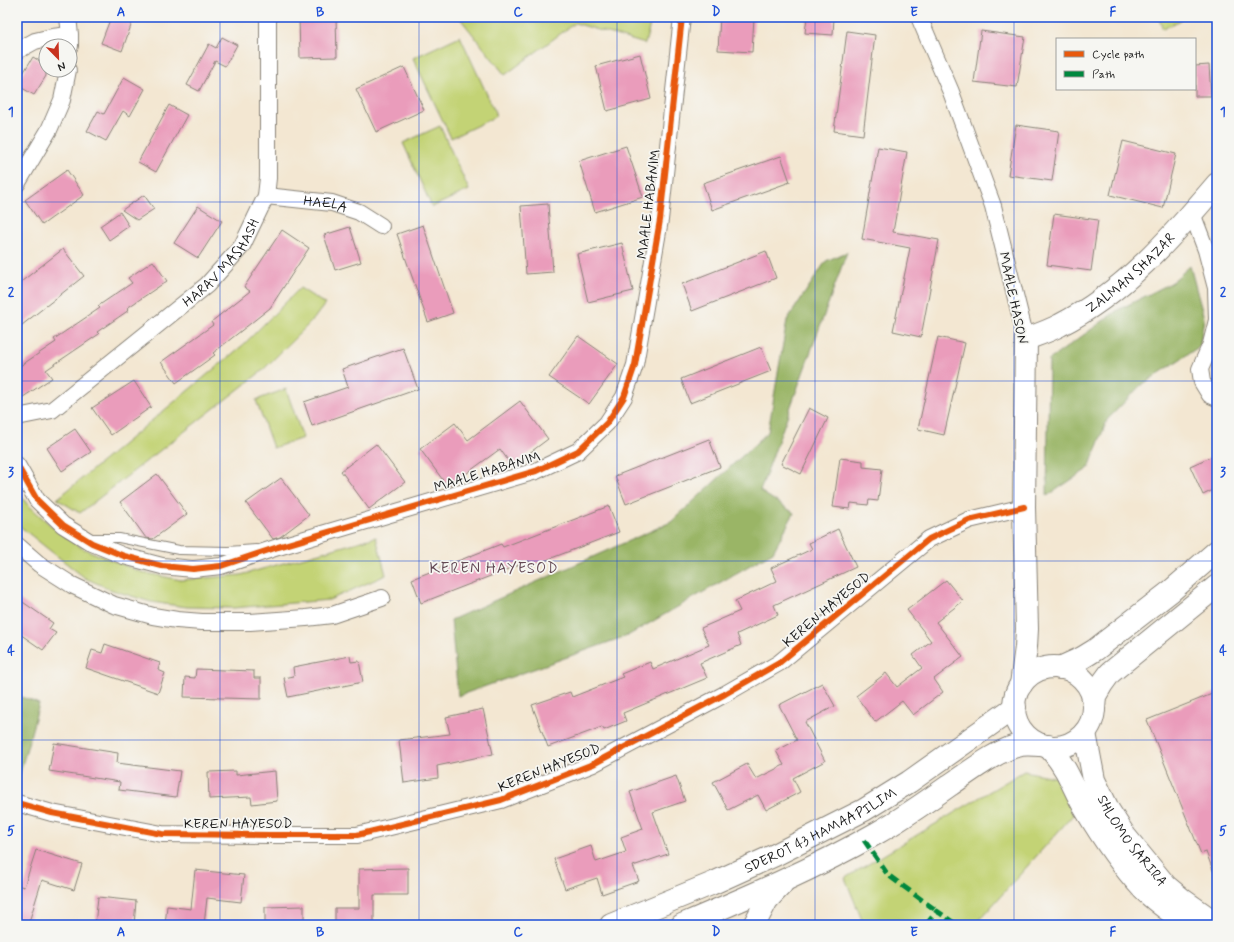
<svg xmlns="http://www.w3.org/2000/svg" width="1234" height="942" viewBox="0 0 1234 942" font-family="Mynerve,sans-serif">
  <rect width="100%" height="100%" fill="#f6f6f2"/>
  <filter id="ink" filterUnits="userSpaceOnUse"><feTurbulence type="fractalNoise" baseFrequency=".025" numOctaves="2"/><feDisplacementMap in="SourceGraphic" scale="8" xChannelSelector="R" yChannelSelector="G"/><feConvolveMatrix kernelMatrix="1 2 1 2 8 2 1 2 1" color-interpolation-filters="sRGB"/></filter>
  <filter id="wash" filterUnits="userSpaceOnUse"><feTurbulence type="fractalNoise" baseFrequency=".012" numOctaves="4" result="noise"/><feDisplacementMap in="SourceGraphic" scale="16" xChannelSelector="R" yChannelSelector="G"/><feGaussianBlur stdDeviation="0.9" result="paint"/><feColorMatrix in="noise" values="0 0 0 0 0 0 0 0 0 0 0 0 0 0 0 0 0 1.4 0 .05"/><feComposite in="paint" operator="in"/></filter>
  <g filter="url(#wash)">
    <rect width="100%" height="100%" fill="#f3e7d2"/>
    <path fill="#c3d375" stroke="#707848" d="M 459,17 L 652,17 L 645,44 L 575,23 L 505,75 Z
      M 1158,17 L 1187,17 L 1163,29 Z
      M 460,36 L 497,116 L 451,138 L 413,58 Z
      M 440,126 L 469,190 L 432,207 L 403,143 Z
      M 300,288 L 325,304 L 313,320 L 262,371 L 80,513 L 57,499 L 243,345 Z
      M 286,389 L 303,438 L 273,448 L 256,400 Z
      M 17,489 L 27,504 L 56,530 L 82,548 L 141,572 L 181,580 L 241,575 L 376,537 L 386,575 L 329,600 L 233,608 L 187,607 L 151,602 L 112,590 L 85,578 L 48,549 L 17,524 Z
      M 1024,771 L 1063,779 L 1073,815 L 975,925 L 864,925 L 845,878 Z"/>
    <path fill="#9ab566" stroke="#5b6841" d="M 847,252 L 760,491 L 794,513 L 773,552 L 629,635 L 458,696 L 451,620 L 671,522 L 768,432 L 787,320 L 826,261 Z
      M 1190,266 L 1204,318 L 1200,346 L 1140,386 L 1107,420 L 1089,468 L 1047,496 L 1049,360 L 1118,310 L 1171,283 Z
      M 17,695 L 39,704 L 17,784 Z"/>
    <g id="blocks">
      <path fill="#ea9cbb" d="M 111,17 L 134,17 L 122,51 L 101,43 Z
        M 299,17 L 336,17 L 337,57 L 300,58 Z
        M 720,17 L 754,17 L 752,52 L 718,50 Z
        M 807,17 L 834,17 L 833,35 L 805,33 Z
        M 847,31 L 875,35 L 863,135 L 834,131 Z
        M 981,31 L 1025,37 L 1017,87 L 974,82 Z
        M 222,37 L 237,45 L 225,66 L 215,61 L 199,91 L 187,85 L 209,44 L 216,48 Z
        M 640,54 L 651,99 L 607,111 L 596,66 Z
        M 33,57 L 46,65 L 46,76 L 34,95 L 17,85 L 17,83 Z
        M 1209,65 L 1211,96 L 1195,96 L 1195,66 Z
        M 404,67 L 424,110 L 376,132 L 356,89 Z
        M 124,77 L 145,89 L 130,116 L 123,111 L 106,141 L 87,131 L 98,111 L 104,114 Z
        M 169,105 L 187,115 L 156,172 L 138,162 Z
        M 1016,125 L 1059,131 L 1052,181 L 1008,175 Z
        M 1123,141 L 1176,154 L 1163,208 L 1110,195 Z
        M 626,146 L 643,197 L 595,212 L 579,161 Z
        M 878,147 L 907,152 L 893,232 L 939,240 L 921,337 L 893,331 L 910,248 L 862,239 Z
        M 781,156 L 790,182 L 712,210 L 703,183 Z
        M 67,170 L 84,195 L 42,225 L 25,200 Z
        M 144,195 L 154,209 L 137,220 L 122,210 Z
        M 548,204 L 553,272 L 526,274 L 521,206 Z
        M 198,206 L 222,221 L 198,258 L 174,243 Z
        M 120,212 L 129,226 L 109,240 L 100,226 Z
        M 1054,214 L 1098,220 L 1091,271 L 1047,265 Z
        M 423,225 L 453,313 L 428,322 L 397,234 Z
        M 350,227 L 361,262 L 335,270 L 324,235 Z
        M 282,230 L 309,248 L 270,308 L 213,353 L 215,355 L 176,383 L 161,362 L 213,325 L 211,322 L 250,291 L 244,287 Z
        M 622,243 L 633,291 L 588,302 L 577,254 Z
        M 63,249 L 84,276 L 17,329 L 17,285 Z
        M 766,251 L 776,278 L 692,311 L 682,284 Z
        M 153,261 L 167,281 L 127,308 L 129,310 L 97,332 L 99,334 L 46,370 L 52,378 L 17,401 L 17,368 L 56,342 L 54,339 L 100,308 L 98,306 L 132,283 L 128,278 Z
        M 578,336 L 618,364 L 589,404 L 549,377 Z
        M 938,337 L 965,343 L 944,435 L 918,429 Z
        M 761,347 L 771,371 L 690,403 L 681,379 Z
        M 403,348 L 418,389 L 312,426 L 304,402 L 348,387 L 342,369 Z
        M 134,381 L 151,407 L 111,435 L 92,408 Z
        M 520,401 L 548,439 L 512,466 L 500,449 L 448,487 L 420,449 L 455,423 L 468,440 Z
        M 809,408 L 828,418 L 801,474 L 781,464 Z
        M 75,429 L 91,452 L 62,471 L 47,448 Z
        M 709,439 L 720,467 L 626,504 L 615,476 Z
        M 376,444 L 405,482 L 369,509 L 341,471 Z
        M 1213,456 L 1217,465 L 1217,488 L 1203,495 L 1190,466 Z
        M 840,458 L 863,461 L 863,467 L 882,469 L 878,501 L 869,500 L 868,505 L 851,503 L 850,509 L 833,507 Z
        M 157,474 L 187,514 L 153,539 L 146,538 L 120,502 Z
        M 281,478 L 309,515 L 280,537 L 273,539 L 246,503 Z
        M 609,506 L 619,532 L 531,566 L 529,561 L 421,603 L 412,579 L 501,544 L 503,547 Z
        M 838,529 L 856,567 L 774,605 L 778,615 L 737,634 L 741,645 L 700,663 L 707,678 L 623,713 L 626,721 L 604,730 L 602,727 L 548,747 L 532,705 L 570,692 L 572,697 L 623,677 L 621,674 L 650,662 L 653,669 L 709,645 L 701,628 L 740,611 L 735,601 L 777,581 L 771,568 L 812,549 L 809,543 Z
        M 946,580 L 963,601 L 936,622 L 963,657 L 934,679 L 943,692 L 913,715 L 902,701 L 875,722 L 856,696 L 886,673 L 897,687 L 922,668 L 913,655 L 931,641 L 907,610 Z
        M 17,598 L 53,623 L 49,629 L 56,633 L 43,650 L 17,632 Z
        M 105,644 L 160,663 L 158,670 L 165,673 L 158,693 L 86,668 L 92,650 L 102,653 Z
        M 350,656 L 351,662 L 359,661 L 363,682 L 288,697 L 284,678 L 294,676 L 293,667 Z
        M 196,669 L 254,671 L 254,678 L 261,678 L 261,699 L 184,697 L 185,677 L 195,678 Z
        M 822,683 L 835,706 L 805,722 L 825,761 L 793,778 L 800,792 L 766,810 L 758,795 L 728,810 L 713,782 L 747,764 L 756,779 L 784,765 L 776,751 L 797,740 L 779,705 Z
        M 1217,692 L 1217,877 L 1216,878 L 1206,852 L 1201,854 L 1147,720 Z
        M 483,709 L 493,754 L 437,766 L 438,778 L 404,783 L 399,740 L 450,734 L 446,717 Z
        M 54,743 L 118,753 L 117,763 L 180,771 L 176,797 L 119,790 L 120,782 L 49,771 Z
        M 236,771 L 236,775 L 275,771 L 277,801 L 252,804 L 251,797 L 209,799 L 208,772 Z
        M 676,776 L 685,801 L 653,812 L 668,854 L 633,866 L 639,881 L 602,894 L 597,878 L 565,889 L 554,859 L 591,846 L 596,862 L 626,852 L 621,837 L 643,829 L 630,792 Z
        M 36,850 L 82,864 L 74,890 L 42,880 L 29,922 L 17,919 L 17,885 L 24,887 Z
        M 408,868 L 408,895 L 374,895 L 374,925 L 335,925 L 335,908 L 359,908 L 359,869 Z
        M 195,870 L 244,875 L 241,902 L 207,898 L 204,925 L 165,925 L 167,906 L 191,909 Z
        M 98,897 L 136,901 L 134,925 L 95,925 Z
        M 304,906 L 304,925 L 265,925 L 265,907 Z"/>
    </g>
  </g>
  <g filter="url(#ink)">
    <use href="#blocks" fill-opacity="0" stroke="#888277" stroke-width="1"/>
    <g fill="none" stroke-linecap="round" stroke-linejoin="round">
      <defs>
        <path id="lane" d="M 91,538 L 119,538 L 179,550 L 228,551 L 256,549"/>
        <g id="street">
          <path d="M 68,17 L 70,35 L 70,46"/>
          <path d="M 919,17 L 951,92 L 993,206 L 1026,339"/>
          <path d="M 17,51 L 35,41 L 52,37 L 70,35"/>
          <path d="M 17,184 L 49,130 L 62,100 L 68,70"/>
          <path id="s1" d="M 266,196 L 332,203 L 359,212 L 381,226"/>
          <path d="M 1192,213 L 1206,250 L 1216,288 L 1217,320 L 1211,344 L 1200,369 L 1202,382 L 1210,395 L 1217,398"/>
          <path id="s2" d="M 17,417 L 52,410 L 207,285 L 242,246 L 266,196 L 268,178 L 268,17"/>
          <path d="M 17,465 L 37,500 L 63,525 L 92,543 L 124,556 L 162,566 L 193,569 L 221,566 L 278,547 L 536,471 L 578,451 L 607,423 L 624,397 L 635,365 L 660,220 L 682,17"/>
          <path d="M 17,545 L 39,564 L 72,585 L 114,605 L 153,616 L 177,620 L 202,622 L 250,622 L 306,618 L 332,615 L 382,598"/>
          <path d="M 17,803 L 52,813 L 162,834 L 269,835 L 357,835 L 501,800 L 593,764 L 725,694 L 779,663 L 929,539 L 969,520 L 1024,507"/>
        </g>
        <g id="secondary">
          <circle cx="1054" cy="707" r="40"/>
          <path d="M 1060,668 L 1082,658 L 1095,650 L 1171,591 L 1217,551"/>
          <path id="s3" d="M 1021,685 L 1026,647 L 1027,629 L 1024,507 L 1026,339 C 1037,335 1049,331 1060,325 C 1123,293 1171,238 1217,184"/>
          <path d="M 1094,709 L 1095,696 L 1102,684 L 1110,673 L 1217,586"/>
          <path id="s4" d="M 1085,733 L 1094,780 L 1109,811 L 1125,836 L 1166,886 L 1183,900 L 1217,924"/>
          <path d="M 1048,746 C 1055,754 1061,762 1066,771 C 1073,784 1078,797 1086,810 C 1102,837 1121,865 1143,889 C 1157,903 1173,914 1189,925"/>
          <path id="s5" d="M 611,925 L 711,884 L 775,855 L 864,810 L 909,782 L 1015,707"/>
          <path d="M 682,925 C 748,897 814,869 877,833 C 902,819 926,802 950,785 C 968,773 1000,748 1021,745 C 1027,744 1035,745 1042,745"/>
          <path d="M 754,925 L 767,900 L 782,884"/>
        </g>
      </defs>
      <use href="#lane" stroke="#888277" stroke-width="10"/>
      <use href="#street" stroke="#888277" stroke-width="18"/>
      <use href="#secondary" stroke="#888277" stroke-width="24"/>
      <use href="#lane" stroke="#fff" stroke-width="8"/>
      <use href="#street" stroke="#fff" stroke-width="16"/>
      <use href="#secondary" stroke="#fff" stroke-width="22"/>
      <path stroke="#00873e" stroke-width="5" stroke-dasharray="10 5" stroke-linecap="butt" d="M 864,840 L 888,875 L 937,911
        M 926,925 L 937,911 L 957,925"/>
      <defs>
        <path id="cycleway" d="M 17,465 L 37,500 L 63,525 L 92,543 L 124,556 L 162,566 L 193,569 L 221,566 L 278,547 L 536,471 L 578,451 L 607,423 L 624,397 L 635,365 L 660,220 L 682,17
          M 17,803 L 52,813 L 162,834 L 269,835 L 357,835 L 501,800 L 593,764 L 725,694 L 779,663 L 929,539 L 969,520 L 1024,507"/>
      </defs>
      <use href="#cycleway" stroke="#f6f6f2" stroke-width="8"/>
      <use href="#cycleway" stroke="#e8590c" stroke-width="6"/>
    </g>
  </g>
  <path fill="none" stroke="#1d4ed8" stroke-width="1" stroke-opacity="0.55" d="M 220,17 L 220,925M 419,17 L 419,925M 617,17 L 617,925M 815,17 L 815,925M 1014,17 L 1014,925M 17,202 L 1217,202M 17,381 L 1217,381M 17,561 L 1217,561M 17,740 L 1217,740"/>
  <g text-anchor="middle" stroke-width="3.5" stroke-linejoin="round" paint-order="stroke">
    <g font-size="14" fill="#1c1c1c" stroke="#f6f6f2">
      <text transform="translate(648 204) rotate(-83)" y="5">MAALE HABANIM</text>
      <text dy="5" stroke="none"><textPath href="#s1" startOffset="60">HAELA</textPath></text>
      <text dy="5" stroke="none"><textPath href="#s2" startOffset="261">HARAV MASHASH</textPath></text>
      <text dy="5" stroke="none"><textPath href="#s3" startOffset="471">ZALMAN SHAZAR</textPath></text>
      <text transform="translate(1014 298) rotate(78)" y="5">MAALE HASON</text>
      <text transform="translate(487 471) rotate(-17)" y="5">MAALE HABANIM</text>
      <text transform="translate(826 609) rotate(-40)" y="5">KEREN HAYESOD</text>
      <text transform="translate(549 767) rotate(-22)" y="5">KEREN HAYESOD</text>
      <text x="238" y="828">KEREN HAYESOD</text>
      <text dy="5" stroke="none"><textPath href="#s5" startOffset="230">SDEROT 43 HAMAAPILIM</textPath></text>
      <text dy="5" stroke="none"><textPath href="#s4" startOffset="120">SHLOMO SARIRA</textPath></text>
    </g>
    <g font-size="15" letter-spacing="1" fill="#644954" stroke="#f6f6f2">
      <text x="494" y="573">KEREN HAYESOD</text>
    </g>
  </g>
  <rect width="1234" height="942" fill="none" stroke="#f6f6f2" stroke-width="44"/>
  <rect x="1056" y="38" width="140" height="52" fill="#f6f6f2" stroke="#9f9f9c"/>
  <rect x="1064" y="51" width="20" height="6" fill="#e8590c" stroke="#9f9f9c"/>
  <text x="1092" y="58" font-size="12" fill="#1c1c1c">Cycle path</text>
  <rect x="1064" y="71" width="20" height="6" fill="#00873e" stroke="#9f9f9c"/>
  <text x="1092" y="78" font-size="12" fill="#1c1c1c">Path</text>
  <g transform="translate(58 58) rotate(157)"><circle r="19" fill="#f6f6f2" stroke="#9f9f9c"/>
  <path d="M0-3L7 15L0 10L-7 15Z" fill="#c8321e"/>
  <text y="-6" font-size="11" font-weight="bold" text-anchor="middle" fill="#1c1c1c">N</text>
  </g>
  <rect x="22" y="22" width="1190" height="898" fill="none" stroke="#1d4ed8" stroke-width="1.5"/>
  <g font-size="13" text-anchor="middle" font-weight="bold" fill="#1d4ed8">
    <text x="121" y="16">A</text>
    <text x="320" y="16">B</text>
    <text x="518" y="16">C</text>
    <text x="716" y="16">D</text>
    <text x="914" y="16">E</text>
    <text x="1113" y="16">F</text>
    <text x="11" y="116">1</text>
    <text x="1223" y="116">1</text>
    <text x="11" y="296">2</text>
    <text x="1223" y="296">2</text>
    <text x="11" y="476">3</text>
    <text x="1223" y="476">3</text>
    <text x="11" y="655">4</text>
    <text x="1223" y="655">4</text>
    <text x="11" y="835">5</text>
    <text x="1223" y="835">5</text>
    <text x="121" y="936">A</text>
    <text x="320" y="936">B</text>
    <text x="518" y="936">C</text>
    <text x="716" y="936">D</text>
    <text x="914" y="936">E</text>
    <text x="1113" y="936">F</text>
  </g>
</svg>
